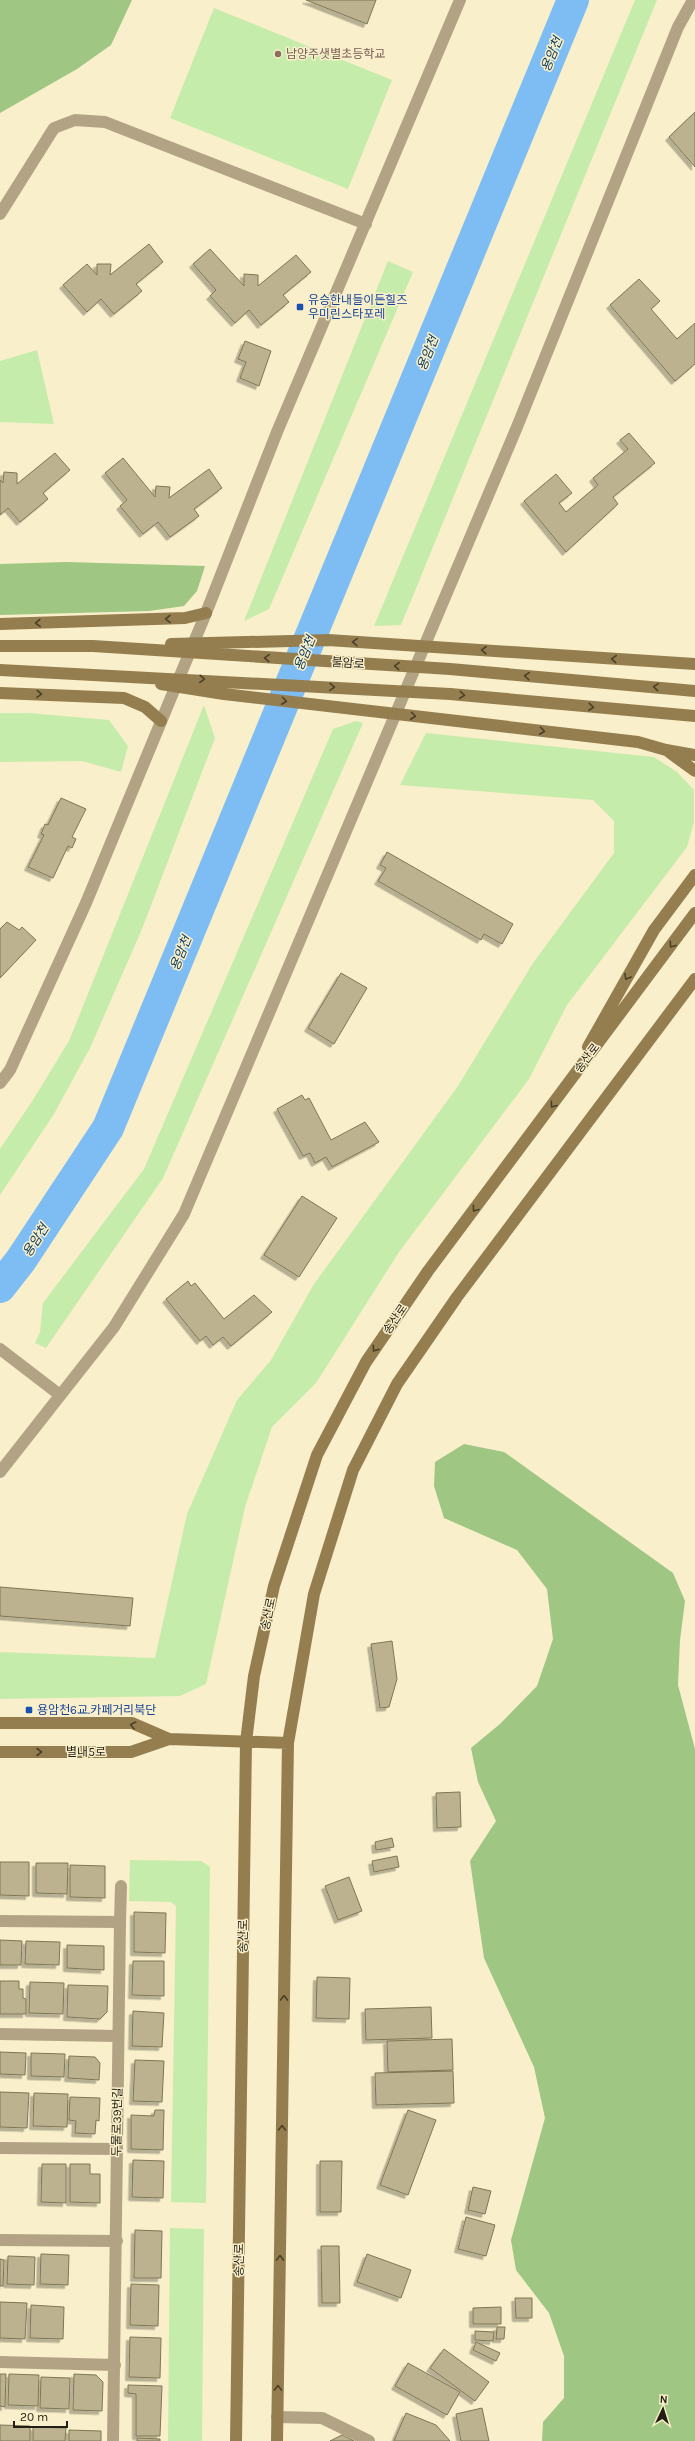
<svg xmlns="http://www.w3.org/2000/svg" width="695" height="2441" viewBox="0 0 695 2441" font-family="Karla,'Noto Sans KR',sans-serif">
  <defs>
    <filter id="shadow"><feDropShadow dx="-3.5" dy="3.5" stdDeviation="0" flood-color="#0004"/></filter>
  </defs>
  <rect width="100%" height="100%" fill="#f9efca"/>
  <path fill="#c6ecab" d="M 635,0 L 657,0 L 401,625 L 374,626 Z
    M 214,8 L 392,80 L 348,189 L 170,118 Z
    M 388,261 L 413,272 L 269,609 L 244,621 Z
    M 37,350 L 54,424 L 0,422 L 0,361 Z
    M 204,705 L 215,738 L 142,929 L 90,1048 L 54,1114 L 0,1195 L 0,1149 L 31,1103 L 69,1041 Z
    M 0,713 L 29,713 L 109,720 L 128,746 L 121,772 L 82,761 L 0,762 Z
    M 356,721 L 363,723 L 163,1178 L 46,1348 L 35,1343 L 40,1332 L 43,1303 L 144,1169 L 333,729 Z
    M 426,733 L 654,757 L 677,772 L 694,790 L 694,822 L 687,847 L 567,1005 L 529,1079 L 399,1252 L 316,1383 L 272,1427 L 245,1507 L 206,1684 L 180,1696 L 0,1699 L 0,1652 L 155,1658 L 187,1514 L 237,1400 L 271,1360 L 314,1284 L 458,1086 L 533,963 L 614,853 L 614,821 L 593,800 L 400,785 Z
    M 130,1860 L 201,1861 L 210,1867 L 206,2203 L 171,2202 L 176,1906 L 171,1902 L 129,1901 Z
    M 170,2228 L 204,2229 L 202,2441 L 168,2441 Z"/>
  <path fill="#9fc682" d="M 0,0 L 132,0 L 111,45 L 77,69 L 0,113 Z
    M 66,562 L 205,566 L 197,591 L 184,606 L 149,611 L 0,615 L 0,564 Z
    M 464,1444 L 504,1452 L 673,1573 L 685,1601 L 680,1640 L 678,1685 L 695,1749 L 695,2441 L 542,2441 L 543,2422 L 564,2398 L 564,2356 L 549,2313 L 516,2270 L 511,2240 L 545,2118 L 534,2067 L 484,1958 L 470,1861 L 496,1821 L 478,1782 L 471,1748 L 500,1724 L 537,1686 L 553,1639 L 547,1589 L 517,1550 L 444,1518 L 434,1486 L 435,1462 Z"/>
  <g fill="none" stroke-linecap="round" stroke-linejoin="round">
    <path stroke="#7ebdf3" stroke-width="32" d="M 0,1287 L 21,1260 L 108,1128 L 573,0"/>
  </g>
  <path fill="#bcb28f" stroke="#7f7654" filter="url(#shadow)" d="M 306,0 L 376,0 L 367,24 Z
    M 695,112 L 695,167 L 669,137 Z
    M 149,244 L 163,262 L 136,284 L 142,291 L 114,314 L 101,299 L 87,312 L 63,285 L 87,264 L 97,275 L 97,264 L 111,264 L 110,275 Z
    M 210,249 L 244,286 L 244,274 L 258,275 L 258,286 L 296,255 L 311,272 L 283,295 L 289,302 L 261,325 L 249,310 L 235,323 L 210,296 L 216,290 L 193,264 Z
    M 639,279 L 660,301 L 651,309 L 677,339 L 695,323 L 695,364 L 675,381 L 610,305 Z
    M 245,341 L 271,351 L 259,386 L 240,378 L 246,362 L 238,359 Z
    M 629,433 L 655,463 L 613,497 L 618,504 L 566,552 L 524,501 L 556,474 L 572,493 L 559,503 L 566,512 L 598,485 L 593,478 L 628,449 L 620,440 Z
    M 55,453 L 70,470 L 43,493 L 48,499 L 20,522 L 8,508 L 0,515 L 0,480 L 3,483 L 4,472 L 17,473 L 17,484 Z
    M 123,458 L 155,497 L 156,486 L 170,487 L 169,498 L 209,469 L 222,488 L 194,509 L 199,516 L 170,537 L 158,522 L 143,534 L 120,506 L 127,500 L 105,473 Z
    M 61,798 L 86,809 L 72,837 L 76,839 L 72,848 L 68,846 L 53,878 L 28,867 L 44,835 L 41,834 L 45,824 L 48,825 Z
    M 387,852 L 513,924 L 502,944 L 484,934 L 481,940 L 378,881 L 386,868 L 380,865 Z
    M 7,922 L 19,930 L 22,927 L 36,940 L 0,978 L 0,929 Z
    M 341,973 L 367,988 L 334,1044 L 308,1028 Z
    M 302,1095 L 305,1100 L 309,1098 L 331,1140 L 365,1122 L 379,1142 L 332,1167 L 326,1157 L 315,1163 L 310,1153 L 303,1156 L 277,1109 Z
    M 302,1196 L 337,1218 L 299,1277 L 264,1255 Z
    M 188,1281 L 191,1286 L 195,1283 L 224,1319 L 254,1295 L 272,1312 L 231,1346 L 223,1337 L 213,1345 L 206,1336 L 200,1341 L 166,1299 Z
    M 0,1587 L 133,1598 L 130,1626 L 0,1616 Z
    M 392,1641 L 397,1679 L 389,1707 L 380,1708 L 371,1644 Z
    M 460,1792 L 461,1827 L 437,1828 L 436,1793 Z
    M 392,1838 L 394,1847 L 376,1850 L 375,1842 Z
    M 397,1856 L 399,1867 L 374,1872 L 372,1861 Z
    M 0,1862 L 29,1862 L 29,1896 L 0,1895 Z
    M 36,1863 L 68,1863 L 67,1894 L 36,1893 Z
    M 70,1865 L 105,1866 L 105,1898 L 70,1897 Z
    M 349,1877 L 362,1911 L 338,1920 L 325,1886 Z
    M 134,1912 L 166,1913 L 165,1953 L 134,1952 Z
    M 0,1940 L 22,1941 L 21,1965 L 0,1965 Z
    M 26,1941 L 60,1942 L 59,1965 L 25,1964 Z
    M 67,1945 L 104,1946 L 104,1970 L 67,1968 Z
    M 133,1961 L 164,1961 L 164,1996 L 132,1995 Z
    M 317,1977 L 350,1978 L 349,2019 L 316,2018 Z
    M 0,1981 L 19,1981 L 19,1989 L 23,1989 L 23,1998 L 26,1999 L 26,2014 L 0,2014 Z
    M 30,1982 L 64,1983 L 63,2014 L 29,2013 Z
    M 68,1985 L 108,1986 L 107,2012 L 100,2019 L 67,2017 Z
    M 431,2007 L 432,2038 L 366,2040 L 365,2009 Z
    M 133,2011 L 164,2013 L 162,2047 L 132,2046 Z
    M 452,2039 L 453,2070 L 388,2072 L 387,2041 Z
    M 0,2052 L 26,2053 L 25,2075 L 0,2074 Z
    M 31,2053 L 65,2054 L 64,2077 L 31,2076 Z
    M 69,2056 L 95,2057 L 100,2063 L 99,2080 L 68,2078 Z
    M 135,2060 L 164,2061 L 162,2102 L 133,2101 Z
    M 453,2071 L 454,2103 L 376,2105 L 375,2073 Z
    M 0,2092 L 29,2093 L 27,2128 L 0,2127 Z
    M 34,2093 L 68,2094 L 67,2127 L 33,2126 Z
    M 70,2097 L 100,2098 L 99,2121 L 96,2120 L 95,2134 L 75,2133 L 76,2121 L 69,2120 Z
    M 155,2110 L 164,2110 L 163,2150 L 131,2149 L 131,2115 L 154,2116 Z
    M 408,2110 L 436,2120 L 408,2195 L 380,2185 Z
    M 133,2160 L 164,2161 L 163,2198 L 132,2197 Z
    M 320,2161 L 342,2161 L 341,2212 L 320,2212 Z
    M 42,2164 L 66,2164 L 66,2203 L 41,2202 Z
    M 70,2164 L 90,2164 L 90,2174 L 100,2174 L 100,2203 L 70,2202 Z
    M 473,2187 L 491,2191 L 485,2214 L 468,2210 Z
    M 466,2217 L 495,2225 L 486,2256 L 458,2249 Z
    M 135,2230 L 162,2231 L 161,2278 L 134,2278 Z
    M 321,2246 L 339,2246 L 340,2303 L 322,2303 Z
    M 41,2254 L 69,2255 L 68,2285 L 40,2284 Z
    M 367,2254 L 411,2270 L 401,2298 L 357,2282 Z
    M 8,2256 L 35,2257 L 34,2285 L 7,2284 Z
    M 0,2259 L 4,2260 L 3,2286 L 0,2286 Z
    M 131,2284 L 159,2285 L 158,2326 L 130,2325 Z
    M 515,2298 L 532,2298 L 532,2318 L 516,2318 Z
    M 0,2302 L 27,2303 L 25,2339 L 0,2338 Z
    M 31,2305 L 64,2307 L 63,2339 L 30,2338 Z
    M 501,2307 L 501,2324 L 473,2324 L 473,2308 Z
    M 497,2327 L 505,2327 L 504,2339 L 496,2339 Z
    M 475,2331 L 494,2332 L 493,2341 L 475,2340 Z
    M 130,2337 L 161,2338 L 160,2378 L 129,2377 Z
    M 476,2342 L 500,2353 L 496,2361 L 473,2350 Z
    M 444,2349 L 489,2382 L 475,2401 L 430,2368 Z
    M 408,2363 L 460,2392 L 447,2415 L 395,2386 Z
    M 0,2374 L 6,2374 L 5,2407 L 0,2406 Z
    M 9,2374 L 39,2375 L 38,2406 L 8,2405 Z
    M 74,2374 L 96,2375 L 103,2382 L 102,2411 L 73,2410 Z
    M 41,2377 L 70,2378 L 69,2409 L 40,2408 Z
    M 128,2385 L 162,2386 L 160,2436 L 136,2436 L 136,2394 L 128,2393 Z
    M 482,2408 L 489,2441 L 461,2441 L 456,2414 Z
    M 406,2413 L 436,2425 L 450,2441 L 394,2441 Z
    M 0,2425 L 30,2426 L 30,2441 L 0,2441 Z
    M 33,2427 L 66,2428 L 65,2441 L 33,2441 Z
    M 69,2430 L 101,2431 L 101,2441 L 69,2441 Z
    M 342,2435 L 354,2441 L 330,2441 Z
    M 137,2438 L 160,2439 L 160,2441 L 137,2441 Z"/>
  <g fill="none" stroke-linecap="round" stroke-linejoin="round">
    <path stroke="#b2a385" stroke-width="12" d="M 0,214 L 54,128 L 75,120 L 105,122 L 366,224
      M 0,1083 L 10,1070 L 86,903 L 206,613 L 277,432 L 460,0
      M 0,1349 L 60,1395
      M 0,1472 L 114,1327 L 184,1214 L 517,427 L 678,27 L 693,0
      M 0,1921 L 120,1922 L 113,2441
      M 120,1922 L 121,1886
      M 0,2034 L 118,2036
      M 0,2148 L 117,2149
      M 0,2240 L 117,2241
      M 0,2362 L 115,2365
      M 277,2417 L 322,2418 L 369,2441"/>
    <path stroke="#947e50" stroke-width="12" d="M 0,624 L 185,618 L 206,613
      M 171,644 L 328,640 L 695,664
      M 0,646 L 93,646 L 450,669 L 695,691
      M 0,670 L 450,694 L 695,716
      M 161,684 L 224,694 L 638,742 L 666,750 L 695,755
      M 0,693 L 124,698 L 145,707 L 161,721
      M 669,752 L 695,771
      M 588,1047 L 654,930 L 695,875
      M 0,1723 L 132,1723 L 169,1739 L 288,1743
      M 0,1752 L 131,1752 L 169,1739
      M 236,2441 L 246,1742 L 254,1676 L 274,1586 L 317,1455 L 366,1362 L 428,1271 L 695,913
      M 277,2441 L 288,1743 L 314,1594 L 353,1470 L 397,1384 L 457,1297 L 695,979"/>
  </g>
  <defs><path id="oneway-chevron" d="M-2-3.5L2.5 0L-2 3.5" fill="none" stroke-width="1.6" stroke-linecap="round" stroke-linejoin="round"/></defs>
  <g stroke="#4a4027">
    <use href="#oneway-chevron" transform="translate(168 619) rotate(178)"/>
    <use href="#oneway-chevron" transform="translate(38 623) rotate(178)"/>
    <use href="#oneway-chevron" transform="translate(355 642) rotate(-176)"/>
    <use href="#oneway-chevron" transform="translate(484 650) rotate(-176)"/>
    <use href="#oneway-chevron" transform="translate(267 658) rotate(-176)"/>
    <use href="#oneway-chevron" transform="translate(614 659) rotate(-176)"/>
    <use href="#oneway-chevron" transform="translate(397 666) rotate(-176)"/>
    <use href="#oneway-chevron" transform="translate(527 676) rotate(-175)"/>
    <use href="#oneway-chevron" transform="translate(202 679) rotate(3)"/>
    <use href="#oneway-chevron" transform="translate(332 687) rotate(3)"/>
    <use href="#oneway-chevron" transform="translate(656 687) rotate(-175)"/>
    <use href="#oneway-chevron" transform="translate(39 694) rotate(2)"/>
    <use href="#oneway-chevron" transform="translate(462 695) rotate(5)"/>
    <use href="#oneway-chevron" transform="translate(284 701) rotate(7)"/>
    <use href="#oneway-chevron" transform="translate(591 707) rotate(5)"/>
    <use href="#oneway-chevron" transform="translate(413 716) rotate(7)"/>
    <use href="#oneway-chevron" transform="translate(542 731) rotate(7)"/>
    <use href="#oneway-chevron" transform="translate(672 945) rotate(126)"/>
    <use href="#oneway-chevron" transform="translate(627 977) rotate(119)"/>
    <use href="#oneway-chevron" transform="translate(553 1105) rotate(127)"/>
    <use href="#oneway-chevron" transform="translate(475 1209) rotate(127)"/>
    <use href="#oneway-chevron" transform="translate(375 1349) rotate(124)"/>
    <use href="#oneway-chevron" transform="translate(133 1725) rotate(-166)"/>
    <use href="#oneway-chevron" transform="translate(39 1752)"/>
    <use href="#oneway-chevron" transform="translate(284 1998) rotate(-89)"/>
    <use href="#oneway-chevron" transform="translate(282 2128) rotate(-89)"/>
    <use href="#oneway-chevron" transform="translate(280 2258) rotate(-89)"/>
    <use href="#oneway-chevron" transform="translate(278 2388) rotate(-89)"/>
  </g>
  <circle fill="#8d6e63" stroke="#f9efca" stroke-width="1.5" cx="278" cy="54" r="4"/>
  <g fill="#1a4fb4" stroke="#f9efca" stroke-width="1.5">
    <rect x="296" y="303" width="8" height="8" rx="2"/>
    <rect x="25" y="1706" width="8" height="8" rx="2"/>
  </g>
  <g text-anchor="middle" stroke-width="3" stroke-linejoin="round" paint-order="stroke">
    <g font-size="12" fill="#785e54" stroke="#f9efca" text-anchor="start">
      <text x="286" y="58">남양주샛별초등학교</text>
    </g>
    <g font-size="12" fill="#164399" stroke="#f9efca" text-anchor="start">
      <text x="308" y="304">유승한내들이든힐즈<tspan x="308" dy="14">우미린스타포레</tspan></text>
      <text x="37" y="1714">용암천6교.카페거리북단</text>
    </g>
    <g font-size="12" fill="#221e11" stroke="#f9efca">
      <text transform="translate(348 663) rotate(4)" y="4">불암로</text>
      <text transform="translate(587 1058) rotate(-53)" y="4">송산로</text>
      <text transform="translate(395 1319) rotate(-56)" y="4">송산로</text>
      <text transform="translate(268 1614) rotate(-78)" y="4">송산로</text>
      <text x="86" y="1756">별내5로</text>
      <text transform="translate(243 1936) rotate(-89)" y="4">송산로</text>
      <text transform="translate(117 2122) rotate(-89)" y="4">두물로39번길</text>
      <text transform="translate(239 2260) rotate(-89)" y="4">송산로</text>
    </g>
    <g font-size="13" font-style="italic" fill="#07385b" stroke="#f9efca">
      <text transform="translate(551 54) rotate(-68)" y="5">용암천</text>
      <text transform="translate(427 353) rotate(-68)" y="5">용암천</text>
      <text transform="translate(304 653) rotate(-68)" y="5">용암천</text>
      <text transform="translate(180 953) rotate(-68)" y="5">용암천</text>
      <text transform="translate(35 1240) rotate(-57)" y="5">용암천</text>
    </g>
  </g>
  <g transform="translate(663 2409) rotate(4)" stroke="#f9efca" stroke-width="3" paint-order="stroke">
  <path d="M0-3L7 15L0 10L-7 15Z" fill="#221e11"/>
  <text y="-6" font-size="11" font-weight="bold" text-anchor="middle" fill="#221e11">N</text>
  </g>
  <path d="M14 2421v6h53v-6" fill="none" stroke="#221e11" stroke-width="2"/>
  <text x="20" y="2421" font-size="12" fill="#221e11" stroke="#f9efca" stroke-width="3" paint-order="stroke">20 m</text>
</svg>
